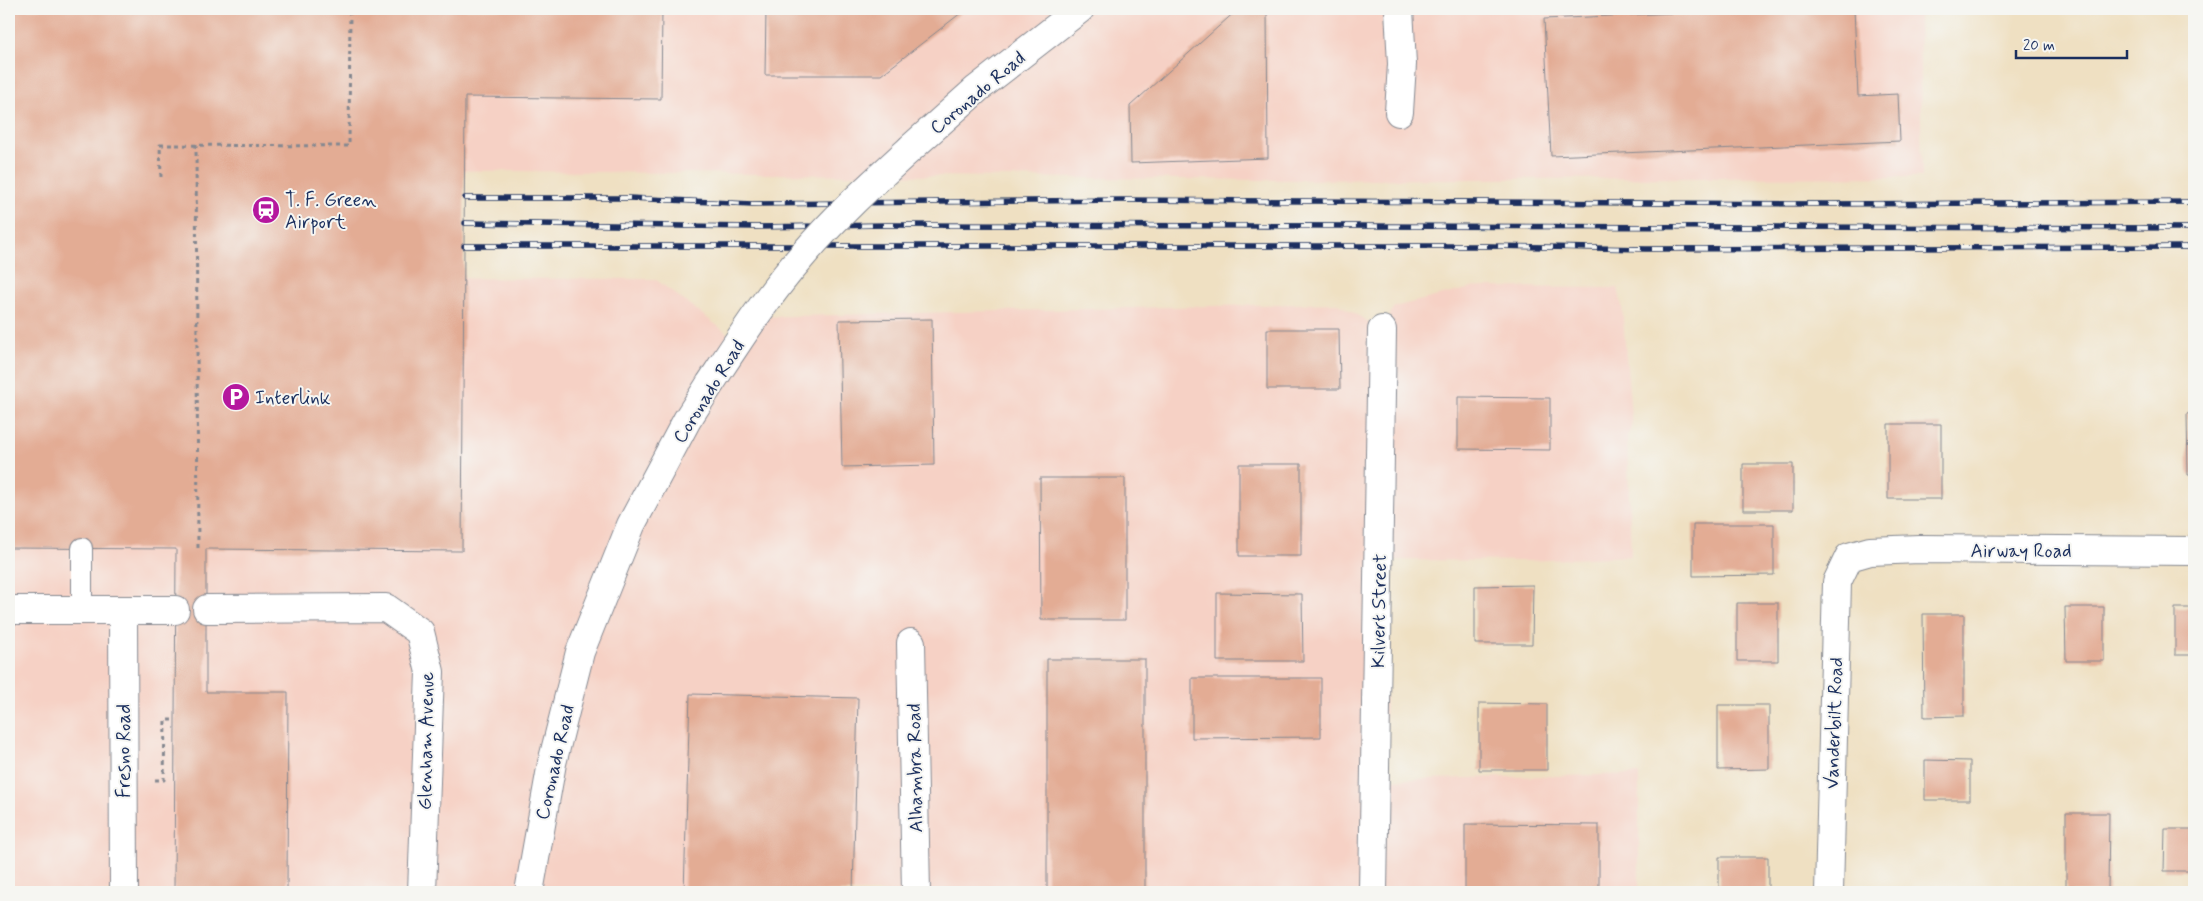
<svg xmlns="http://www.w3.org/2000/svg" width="2203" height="901" viewBox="0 0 2203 901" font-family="Mynerve,sans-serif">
  <rect width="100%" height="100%" fill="#f6f6f2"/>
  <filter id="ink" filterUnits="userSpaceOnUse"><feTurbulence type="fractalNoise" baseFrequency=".02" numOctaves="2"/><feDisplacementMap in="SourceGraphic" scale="10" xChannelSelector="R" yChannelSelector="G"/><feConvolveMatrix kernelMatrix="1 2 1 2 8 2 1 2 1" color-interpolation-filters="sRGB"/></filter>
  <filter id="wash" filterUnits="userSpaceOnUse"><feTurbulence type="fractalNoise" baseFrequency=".0096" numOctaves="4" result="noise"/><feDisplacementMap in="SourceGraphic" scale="20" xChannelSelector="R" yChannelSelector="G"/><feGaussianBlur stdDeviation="1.12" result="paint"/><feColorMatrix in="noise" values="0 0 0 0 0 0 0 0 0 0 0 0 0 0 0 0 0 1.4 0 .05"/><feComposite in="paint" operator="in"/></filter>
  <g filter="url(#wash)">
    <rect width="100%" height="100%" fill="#efe0c2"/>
    <path fill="#f6d1c5" d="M 9,9 L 1919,9 L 1922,177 L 1263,180 L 9,165 Z
      M 9,277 L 655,279 L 731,336 L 752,317 L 1337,303 L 1382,330 L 1394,307 L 1475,287 L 1618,288 L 1622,306 L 1632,428 L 1627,436 L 1631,556 L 1528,561 L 1389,560 L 1384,780 L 1639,774 L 1639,892 L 9,892 Z"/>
    <g id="blocks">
      <path fill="#e3ac94" d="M 9,9 L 662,9 L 661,99 L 465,97 L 462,551 L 206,549 L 206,692 L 288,692 L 287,892 L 174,892 L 176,549 L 9,548 Z
        M 766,9 L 966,9 L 881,75 L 765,75 Z
        M 1238,9 L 1267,9 L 1268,158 L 1131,163 L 1130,106 Z
        M 1761,9 L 1854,9 L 1858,96 L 1898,94 L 1900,141 L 1551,156 L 1544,19 Z
        M 932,319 L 934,465 L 842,467 L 839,320 Z
        M 1267,329 L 1339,329 L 1340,389 L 1267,389 Z
        M 1458,397 L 1550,398 L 1550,450 L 1458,449 Z
        M 2187,413 L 2194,413 L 2194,475 L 2188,475 Z
        M 1888,424 L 1941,424 L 1941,499 L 1888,499 Z
        M 1239,464 L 1301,464 L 1301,556 L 1239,556 Z
        M 1743,464 L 1793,464 L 1793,510 L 1743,510 Z
        M 1040,478 L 1125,478 L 1125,620 L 1041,620 Z
        M 1693,524 L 1774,524 L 1774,575 L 1693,576 Z
        M 1533,585 L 1532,644 L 1475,644 L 1475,586 Z
        M 1217,593 L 1302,594 L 1303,661 L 1217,661 Z
        M 1737,603 L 1778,603 L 1778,661 L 1737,661 Z
        M 2065,607 L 2104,607 L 2104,661 L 2066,661 Z
        M 2175,608 L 2194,608 L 2194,655 L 2175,655 Z
        M 1923,614 L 1964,614 L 1964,716 L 1924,717 Z
        M 1047,659 L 1145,659 L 1145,892 L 1047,892 Z
        M 1192,678 L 1321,678 L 1321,737 L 1192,738 Z
        M 690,694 L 858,698 L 853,892 L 684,892 Z
        M 1479,703 L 1547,704 L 1547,770 L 1479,770 Z
        M 1718,705 L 1769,705 L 1769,769 L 1718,770 Z
        M 1925,760 L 1970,761 L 1970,800 L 1925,800 Z
        M 2066,813 L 2109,813 L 2108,892 L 2066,892 Z
        M 1465,824 L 1599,825 L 1599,892 L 1465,892 Z
        M 2165,829 L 2194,829 L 2194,871 L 2164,871 Z
        M 1719,857 L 1768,857 L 1768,892 L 1719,892 Z"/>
    </g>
  </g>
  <g filter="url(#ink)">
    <use href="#blocks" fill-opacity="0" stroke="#858890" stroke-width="1"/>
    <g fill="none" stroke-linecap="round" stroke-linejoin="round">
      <defs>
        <path id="service" d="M 82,610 L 82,548"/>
        <path id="minor" d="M 1399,112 L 1402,64 L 1399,9
          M 207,609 L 386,608 L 420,632 L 430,672 L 422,892
          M 9,610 L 175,610
          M 123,610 L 124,892
          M 911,643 L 916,892
          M 1373,892 L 1382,330
          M 1829,892 L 1837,582 L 1849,557 L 1870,551 L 1919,549 L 2194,551"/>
        <path id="tertiary" d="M 911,148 L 977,89 L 1080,9
          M 529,892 L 552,763 L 580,652 L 631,525 L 687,420 L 710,384"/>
      </defs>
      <use href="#service" stroke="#858890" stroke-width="22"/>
      <use href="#minor" stroke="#858890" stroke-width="30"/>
      <use href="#tertiary" stroke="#858890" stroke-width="30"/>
      <path stroke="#858890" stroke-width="3" stroke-dasharray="4 4" stroke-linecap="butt" d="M 196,144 L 198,549
        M 161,177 L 160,145 L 349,146 L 350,9
        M 155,780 L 164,780 L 165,720 L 175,720"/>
      <use href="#service" stroke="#fff" stroke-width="20"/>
      <use href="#minor" stroke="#fff" stroke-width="28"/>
      <use href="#tertiary" stroke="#fff" stroke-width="28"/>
      <defs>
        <path id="rail" d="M 465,198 L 629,198 L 752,204 L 1121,200 L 1826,204 L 2194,202
          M 465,223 L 756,227 L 887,225 L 2194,228
          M 464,246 L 1490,246 L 1646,249 L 2194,247"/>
      </defs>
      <use href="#rail" stroke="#1b2f5e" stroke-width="5.5"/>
      <use href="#rail" stroke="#f6f6f2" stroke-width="4" stroke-dasharray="11" stroke-linecap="butt"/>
      <defs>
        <path id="tertiary-bridge" d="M 710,384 C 739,340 767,296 802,256 C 835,217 874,182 911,148"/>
      </defs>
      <use href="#tertiary-bridge" stroke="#858890" stroke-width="30" stroke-linecap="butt"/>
      <use href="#tertiary-bridge" stroke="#fff" stroke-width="28"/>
    </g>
  </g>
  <defs>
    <symbol id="station-disc" viewBox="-11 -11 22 22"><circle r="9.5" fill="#b5179e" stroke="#f6f6f2"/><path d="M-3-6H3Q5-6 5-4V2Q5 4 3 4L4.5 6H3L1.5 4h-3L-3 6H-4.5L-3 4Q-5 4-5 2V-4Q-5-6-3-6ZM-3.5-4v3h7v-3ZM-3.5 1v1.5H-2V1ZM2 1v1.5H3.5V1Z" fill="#fff"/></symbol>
    <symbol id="parking-disc" viewBox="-11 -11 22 22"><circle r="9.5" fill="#b5179e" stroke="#f6f6f2"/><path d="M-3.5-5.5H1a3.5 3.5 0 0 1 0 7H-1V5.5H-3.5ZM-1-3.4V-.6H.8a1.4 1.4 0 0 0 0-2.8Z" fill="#fff"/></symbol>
  </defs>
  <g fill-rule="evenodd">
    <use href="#station-disc" x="250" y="194" width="32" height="32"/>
    <use href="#parking-disc" x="220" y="381" width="32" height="32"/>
  </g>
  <g text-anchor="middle" stroke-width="4" stroke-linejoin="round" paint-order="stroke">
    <g font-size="19" fill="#1b2f5e" stroke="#f6f6f2">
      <text transform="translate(977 92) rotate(-40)" y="7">Coronado Road</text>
      <text transform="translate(708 391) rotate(-58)" y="7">Coronado Road</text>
      <text x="2021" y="557">Airway Road</text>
      <text transform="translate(1378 611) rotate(-89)" y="7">Kilvert Street</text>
      <text transform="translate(1833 723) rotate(-88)" y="7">Vanderbilt Road</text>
      <text transform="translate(425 741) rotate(-89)" y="7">Glenham Avenue</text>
      <text transform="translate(123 751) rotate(-90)" y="7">Fresno Road</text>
      <text transform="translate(554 762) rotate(-77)" y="7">Coronado Road</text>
      <text transform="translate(914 768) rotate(-91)" y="7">Alhambra Road</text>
    </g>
    <g font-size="19" fill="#1b2f5e" stroke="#f6f6f2" text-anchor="start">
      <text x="285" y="206">T. F. Green<tspan x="285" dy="22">Airport</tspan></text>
      <text x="255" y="404">Interlink</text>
    </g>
  </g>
  <rect width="2203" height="901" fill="none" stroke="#f6f6f2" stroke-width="30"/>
  <path d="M2016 50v8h111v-8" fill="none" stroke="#1b2f5e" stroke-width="2.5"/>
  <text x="2023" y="50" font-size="15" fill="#1b2f5e" stroke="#f6f6f2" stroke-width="4" paint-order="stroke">20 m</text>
</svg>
